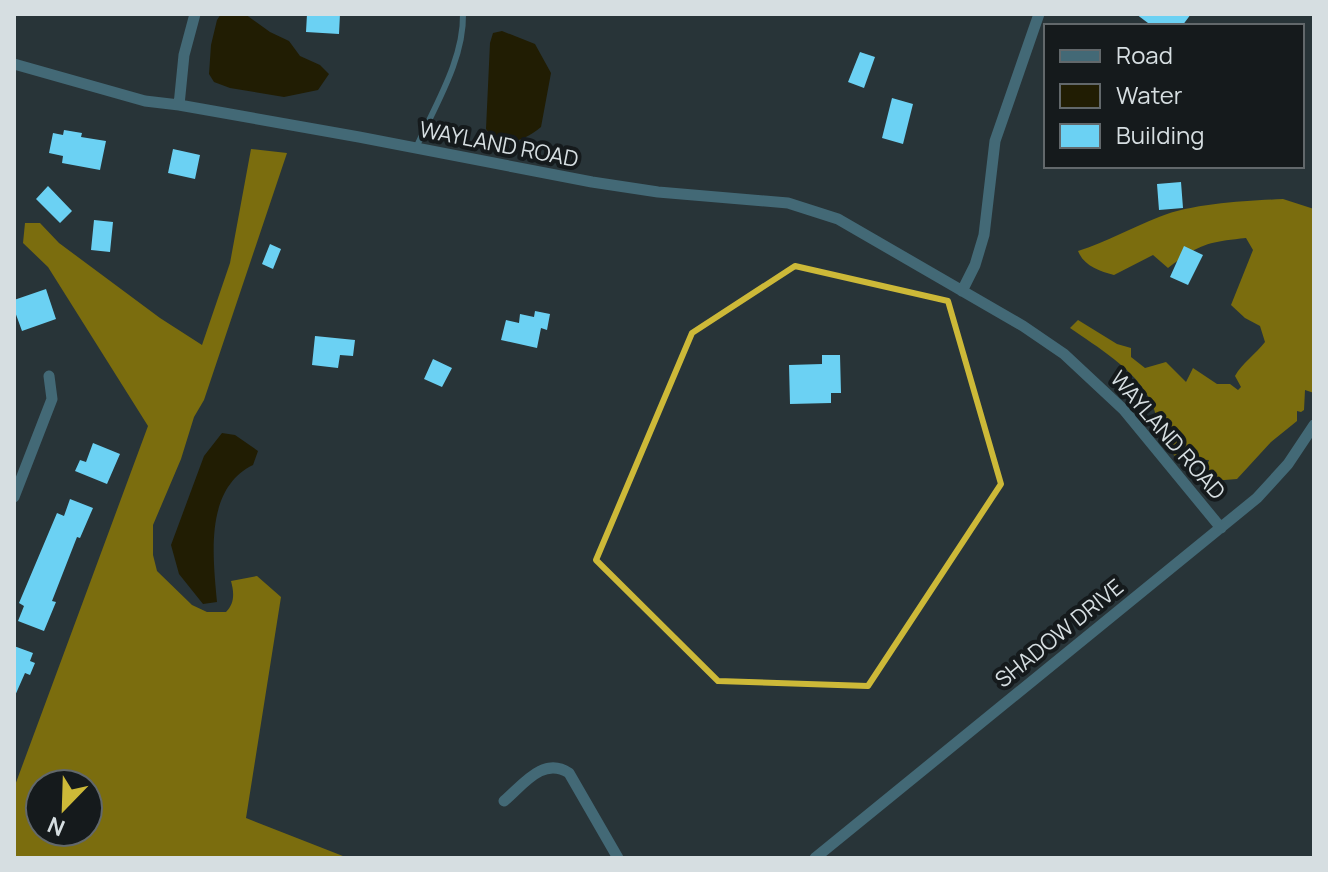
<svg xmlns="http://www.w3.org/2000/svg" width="1328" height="872" viewBox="0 0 1328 872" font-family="Manrope,sans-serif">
  <rect width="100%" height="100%" fill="#283438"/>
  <path fill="#7b6d0e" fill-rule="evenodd" d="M 251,149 L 287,153 L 204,400 L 194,417 L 181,459 L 153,525 L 153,555 L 157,571 L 192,605 L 207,612 L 226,612 C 235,603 234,592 231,581 L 257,576 L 281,597 L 246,818 L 348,858 L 14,858 L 14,788 L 148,426 L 48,267 L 23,243 L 25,223 L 40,223 L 59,243 L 160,318 L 202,345 L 230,263 ZM 40,784 L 88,784 L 88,832 L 40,832 Z
    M 1283,199 L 1314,209 L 1314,393 L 1305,390 L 1304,410 L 1301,412 L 1297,411 L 1297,421 L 1271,442 L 1237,479 L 1212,481 L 1205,471 L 1209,460 L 1178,459 L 1167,448 L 1170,438 C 1153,421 1159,417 1150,400 C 1135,369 1097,347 1070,328 L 1078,320 L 1117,344 L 1131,348 L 1131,357 L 1145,368 L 1166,362 L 1186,382 L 1193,368 L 1217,384 L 1230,384 L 1238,390 L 1241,387 L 1235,376 C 1242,363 1256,354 1265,342 L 1260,326 L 1245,318 L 1231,305 L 1253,250 L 1246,238 C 1208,242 1199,244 1168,268 L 1153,255 L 1114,275 C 1099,271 1084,266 1078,251 C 1106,242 1131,228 1159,217 C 1194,203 1245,201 1283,199 Z"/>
  <path fill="#211d03" d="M 221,14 L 245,14 L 270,32 L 289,41 L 300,56 L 320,65 L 329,74 L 318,90 L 284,97 L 230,88 L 214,82 L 209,74 L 211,45 L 217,20 Z
    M 502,31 L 535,44 L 551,73 L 541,127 C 524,141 501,151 486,129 L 490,43 L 493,33 Z
    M 222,433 L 235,435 L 258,451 L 253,465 C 204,489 213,557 217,602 L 203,604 L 179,574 L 171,545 L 204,456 Z"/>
  <path fill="#6bd1f3" d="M 307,14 L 340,14 L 339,34 L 306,32 Z
    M 1136,14 L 1191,14 L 1182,26 L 1152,26 Z
    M 860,52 L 875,57 L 864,88 L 848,82 Z
    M 892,98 L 913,104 L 903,144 L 882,138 Z
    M 64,130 L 82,133 L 81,137 L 106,141 L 100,170 L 62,163 L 63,156 L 49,153 L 53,133 L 63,135 Z
    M 173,149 L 200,155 L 195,179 L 168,173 Z
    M 1181,182 L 1183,208 L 1159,210 L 1157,184 Z
    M 48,186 L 72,211 L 60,223 L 36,199 Z
    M 94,220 L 113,222 L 110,252 L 91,250 Z
    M 270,244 L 281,249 L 273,269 L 262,264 Z
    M 1184,246 L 1203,255 L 1188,285 L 1170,277 Z
    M 46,289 L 56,319 L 22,331 L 14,309 L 14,300 Z
    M 535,311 L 550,314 L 547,330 L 541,328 L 537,348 L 501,340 L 506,320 L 519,323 L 520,314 L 534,317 Z
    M 315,336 L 355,340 L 353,356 L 340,355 L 338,368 L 312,365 Z
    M 822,355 L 840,355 L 841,393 L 831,393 L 831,403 L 790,404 L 789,365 L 822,364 Z
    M 433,359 L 452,368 L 442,387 L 424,379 Z
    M 93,443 L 120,454 L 107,484 L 75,471 L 80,460 L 86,462 Z
    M 70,499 L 93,508 L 80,538 L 77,537 L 52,601 L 56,602 L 44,631 L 18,621 L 24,606 L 19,603 L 57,513 L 64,516 Z
    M 14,646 L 33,653 L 30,661 L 35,663 L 30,675 L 25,673 L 14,698 Z"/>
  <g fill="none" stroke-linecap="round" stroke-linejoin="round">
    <path stroke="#436976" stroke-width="6" d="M 416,148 C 434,107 464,60 463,14"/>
    <path stroke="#436976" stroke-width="11" d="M 14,64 L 145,101 L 179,105 L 359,137 L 592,182 L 658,192 L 788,203 L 838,219 L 1023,326 L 1064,354 L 1124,410 L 1221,528
      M 179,105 L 184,55 L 195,14
      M 962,291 L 975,265 L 984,235 L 995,141 L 1039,14
      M 14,497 L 52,399 L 49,376
      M 504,801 C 523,785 543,756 569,773 L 618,858
      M 815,858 L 1257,498 L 1288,464 L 1314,425"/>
  </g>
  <path fill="none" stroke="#cdb938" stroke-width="6" stroke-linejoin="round" d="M 795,266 L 948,301 L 1001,484 L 868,686 L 718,681 L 596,560 L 692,333 Z"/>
  <g text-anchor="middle" stroke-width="8" stroke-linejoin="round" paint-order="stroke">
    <g font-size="22" fill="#d6dee1" stroke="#151a1c">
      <text transform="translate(499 144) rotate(11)" y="8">WAYLAND ROAD</text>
      <text transform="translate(1168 435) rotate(49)" y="8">WAYLAND ROAD</text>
      <text transform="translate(1059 633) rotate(-39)" y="8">SHADOW DRIVE</text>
    </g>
  </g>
  <rect width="1328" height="872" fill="none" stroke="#d6dee1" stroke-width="32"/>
  <rect x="1044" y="24" width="260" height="144" fill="#151a1c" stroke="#62686b" stroke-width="2"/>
  <rect x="1060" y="50" width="40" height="12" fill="#436976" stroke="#62686b" stroke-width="2"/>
  <text x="1116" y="64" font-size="24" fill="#d6dee1">Road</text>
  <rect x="1060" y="84" width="40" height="24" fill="#211d03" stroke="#62686b" stroke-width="2"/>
  <text x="1116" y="104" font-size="24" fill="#d6dee1">Water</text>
  <rect x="1060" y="124" width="40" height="24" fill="#6bd1f3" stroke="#62686b" stroke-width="2"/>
  <text x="1116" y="144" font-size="24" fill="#d6dee1">Building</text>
  <g transform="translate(64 808) rotate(203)"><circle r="38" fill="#151a1c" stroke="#62686b" stroke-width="2"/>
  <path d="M0-6L14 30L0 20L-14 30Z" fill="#cdb938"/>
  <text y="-12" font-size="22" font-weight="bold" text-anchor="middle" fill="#d6dee1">N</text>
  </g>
</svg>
